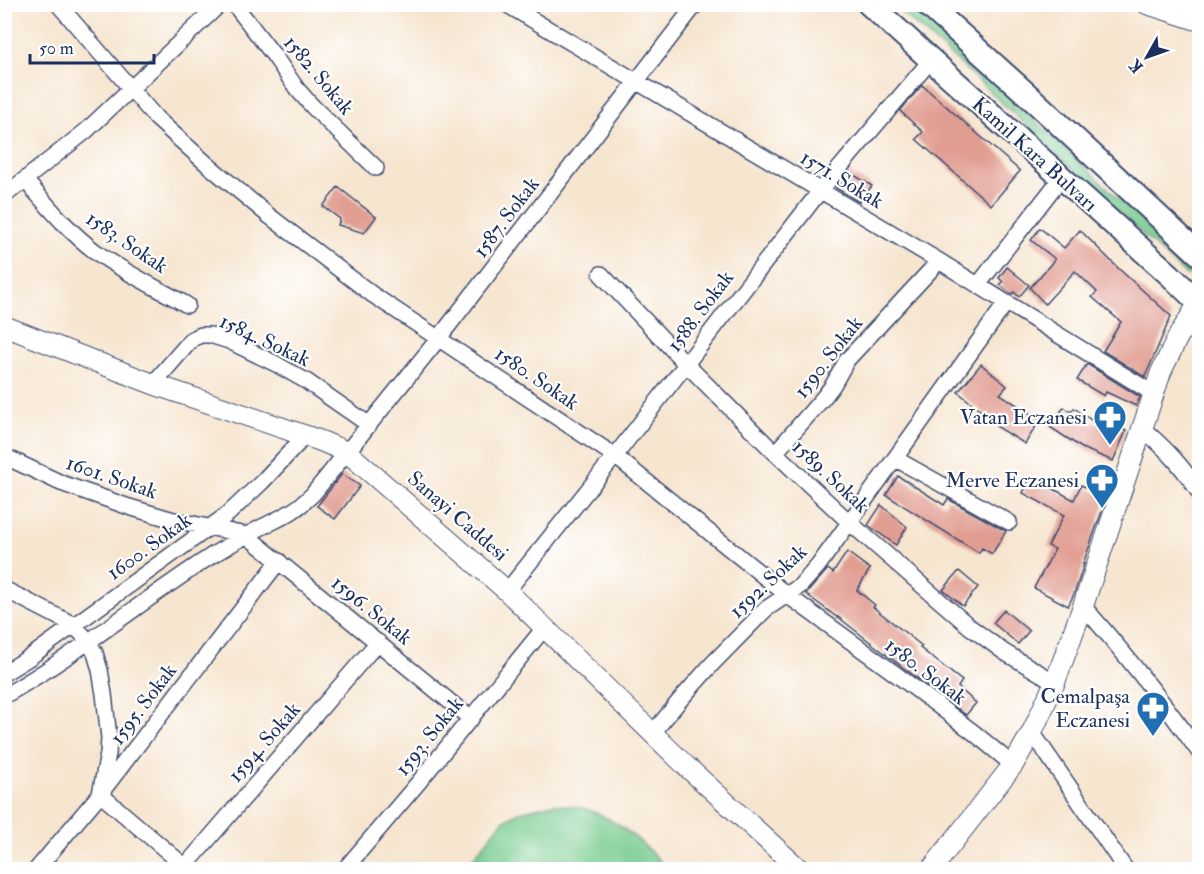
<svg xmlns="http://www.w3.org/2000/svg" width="1204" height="874" viewBox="0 0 1204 874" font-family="'IM FELL Double Pica',serif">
  <rect width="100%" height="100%" fill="#fff"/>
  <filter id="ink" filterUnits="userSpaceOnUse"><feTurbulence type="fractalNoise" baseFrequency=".0167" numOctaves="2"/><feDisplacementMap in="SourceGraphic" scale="12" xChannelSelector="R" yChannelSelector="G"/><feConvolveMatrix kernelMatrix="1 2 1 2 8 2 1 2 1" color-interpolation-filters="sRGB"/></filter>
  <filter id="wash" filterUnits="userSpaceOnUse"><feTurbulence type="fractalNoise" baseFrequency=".008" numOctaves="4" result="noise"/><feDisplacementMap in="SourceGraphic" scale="24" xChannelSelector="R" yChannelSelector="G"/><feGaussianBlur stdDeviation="1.35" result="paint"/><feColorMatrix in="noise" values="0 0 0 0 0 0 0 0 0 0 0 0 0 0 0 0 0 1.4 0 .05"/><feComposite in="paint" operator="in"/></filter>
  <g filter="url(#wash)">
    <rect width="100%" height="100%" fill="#f6e5cf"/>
    <path fill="#76ca8d" stroke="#487c76" stroke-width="1.5" d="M 893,5 L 908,5 L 953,44 L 1190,265 L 1195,269 L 1190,275 L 1185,274 L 967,70 Z
      M 552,804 C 564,805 577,806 589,810 C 620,821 646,845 667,869 L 464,869 L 503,821 L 517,813 Z"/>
    <g id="blocks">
      <path fill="#e19d92" d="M 922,85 L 1020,171 L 991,205 L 916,139 L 923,132 L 900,111 Z
        M 849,172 L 872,186 L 859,202 L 836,188 Z
        M 338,187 L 376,217 L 364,233 L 338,225 L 340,219 L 323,206 Z
        M 1040,228 L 1064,248 L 1080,230 L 1119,269 L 1171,316 L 1145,377 L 1103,351 L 1121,322 L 1092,297 L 1097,292 L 1075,271 L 1045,304 L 1030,288 L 1055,259 L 1031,240 Z
        M 1007,267 L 1029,285 L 1019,297 L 1014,292 L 1012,294 L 1000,285 L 1003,282 L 999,278 Z
        M 981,364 L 1007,386 L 1000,394 L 1040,420 L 1025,444 L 996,426 L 997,424 L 958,392 Z
        M 1087,364 L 1140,397 L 1136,406 L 1106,392 L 1104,396 L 1077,380 Z
        M 1064,407 L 1071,412 L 1074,408 L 1097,424 L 1099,419 L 1126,431 L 1113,461 L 1082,448 L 1050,427 Z
        M 342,474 L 360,486 L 335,519 L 317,506 Z
        M 898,476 L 944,505 L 948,499 L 1006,531 L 992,554 L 982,548 L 979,553 L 886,495 Z
        M 1031,477 L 1074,500 L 1081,485 L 1107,497 L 1083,564 L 1084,564 L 1074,594 L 1068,606 L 1034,588 L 1055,549 L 1048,546 L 1064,515 L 1023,493 Z
        M 881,505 L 907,527 L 896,545 L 868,525 Z
        M 847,552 L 870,569 L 857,590 L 875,605 L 873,607 L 922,646 L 920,648 L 962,681 L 958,687 L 976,703 L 966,715 L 883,652 L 838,617 L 838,618 L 806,594 L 828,569 L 833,573 Z
        M 959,571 L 978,587 L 963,606 L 943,590 Z
        M 1004,610 L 1029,631 L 1018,644 L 993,623 Z"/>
    </g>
  </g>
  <g filter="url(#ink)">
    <use href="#blocks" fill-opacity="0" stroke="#3c4a6f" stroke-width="1.5"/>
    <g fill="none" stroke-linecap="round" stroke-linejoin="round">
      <defs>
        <path id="minor" d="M 58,4 L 156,118 L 208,165 L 268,215 L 373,295 L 615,456 L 787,595 L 897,675 L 973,732 L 1013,765
          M 234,4 L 275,57 L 297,89 L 313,107 L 376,168
          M 506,4 L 939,261 L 1154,394
          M 25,180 C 47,205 69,232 96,252 C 124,272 157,288 187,305
          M 4,196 L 86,131 L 220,4
          M 601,274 L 686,364 L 770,448 L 849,522 L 970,627 L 1004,652 L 1055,682
          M 978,285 L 1061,178
          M 153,384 L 192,339 L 201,335 L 210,335 L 229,341 L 276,364 L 306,381 L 368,424
          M 1142,428 C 1166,449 1183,466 1200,494
          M 775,453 L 824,397 L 833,385 L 847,360 L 939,261
          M 4,456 L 61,483 L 129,507 L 170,519 L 246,535 L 471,719
          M 896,459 L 1009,522
          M 4,589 L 74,625 L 89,642 L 95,653 L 100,670 L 104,694 L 109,738 L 108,754 L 100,794 L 189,870
          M 507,591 L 615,456 L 820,191 L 931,60
          M 1083,606 C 1125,653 1163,702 1200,753
          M 4,673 L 30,657 L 228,514 L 262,482 L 304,437
          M 4,696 C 76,655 139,603 208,558 C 225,547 242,538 260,528 C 282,517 294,513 313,494 L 439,338 L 696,4
          M 1032,732 L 1126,870
          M 652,734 L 680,700 L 713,663 L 766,609 L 800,586 L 818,566 L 1006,303
          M 36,870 L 100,794 L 279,561
          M 182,870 L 378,642
          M 344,870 L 418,783 L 545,627"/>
        <path id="tertiary" d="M 1147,4 L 1200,21
          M 4,326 L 153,384 L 321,441 L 347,452 L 507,591 L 686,766 L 800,870
          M 931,870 L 1013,765 L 1032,732 L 1055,682 L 1083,606 L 1161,372 L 1179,335 L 1200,301"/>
        <path id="secondary" d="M 869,4 L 1170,275 L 1200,304
          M 927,4 L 1030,97 L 1200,255"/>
      </defs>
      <use href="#minor" stroke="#3c4a6f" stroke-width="18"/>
      <use href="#tertiary" stroke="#3c4a6f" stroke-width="22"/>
      <use href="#secondary" stroke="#3c4a6f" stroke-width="26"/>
      <use href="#minor" stroke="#fff" stroke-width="15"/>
      <use href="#tertiary" stroke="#fff" stroke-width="20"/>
      <use href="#secondary" stroke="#fff" stroke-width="22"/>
    </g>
  </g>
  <defs>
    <symbol id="pharmacy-pin" viewBox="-11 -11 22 30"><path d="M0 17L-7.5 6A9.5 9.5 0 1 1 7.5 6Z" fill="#1f6fb2" stroke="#fff"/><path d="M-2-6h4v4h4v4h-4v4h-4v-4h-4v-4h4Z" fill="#fff"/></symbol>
  </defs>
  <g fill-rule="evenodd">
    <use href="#pharmacy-pin" x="1091" y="398" width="38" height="52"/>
    <use href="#pharmacy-pin" x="1083" y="461" width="38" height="52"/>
    <use href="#pharmacy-pin" x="1134" y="689" width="38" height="52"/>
  </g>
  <g text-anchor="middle" stroke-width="4.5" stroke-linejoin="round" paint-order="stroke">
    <g font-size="21" fill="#1b2f5e" stroke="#fff">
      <text transform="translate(319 75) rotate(50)" y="7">1582. Sokak</text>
      <text transform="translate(1035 154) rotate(42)" y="7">Kamil Kara Bulvarı</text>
      <text transform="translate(842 179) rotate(31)" y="7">1571. Sokak</text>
      <text transform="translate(506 217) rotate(-53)" y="7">1587. Sokak</text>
      <text transform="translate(127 242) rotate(34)" y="7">1583. Sokak</text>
      <text transform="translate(700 311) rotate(-53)" y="7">1588. Sokak</text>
      <text transform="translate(265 340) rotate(25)" y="7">1584. Sokak</text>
      <text transform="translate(828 357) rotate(-52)" y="7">1590. Sokak</text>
      <text transform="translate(537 378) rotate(34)" y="7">1580. Sokak</text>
      <text transform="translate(831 476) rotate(43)" y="7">1589. Sokak</text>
      <text transform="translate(112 477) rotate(19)" y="7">1601. Sokak</text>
      <text transform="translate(458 516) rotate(41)" y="7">Sanayi Caddesi</text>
      <text transform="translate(149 546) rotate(-36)" y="7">1600. Sokak</text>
      <text transform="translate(768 581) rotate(-43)" y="7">1592. Sokak</text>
      <text transform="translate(372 610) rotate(39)" y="7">1596. Sokak</text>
      <text transform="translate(926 671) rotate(37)" y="7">1580. Sokak</text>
      <text transform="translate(143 704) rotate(-53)" y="7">1595. Sokak</text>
      <text transform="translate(429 736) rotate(-51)" y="7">1593. Sokak</text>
      <text transform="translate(264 742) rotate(-49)" y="7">1594. Sokak</text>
    </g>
    <g font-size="21" fill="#1b2f5e" stroke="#fff" text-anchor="end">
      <text x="1087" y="424">Vatan Eczanesi</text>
      <text x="1079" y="487">Merve Eczanesi</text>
      <text x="1130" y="703">Cemalpaşa<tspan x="1130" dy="24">Eczanesi</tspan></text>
    </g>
  </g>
  <rect width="1204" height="874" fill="none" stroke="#fff" stroke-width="24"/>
  <g transform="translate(1147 57) rotate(230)" stroke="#ffffff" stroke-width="4.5" paint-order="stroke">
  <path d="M0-4.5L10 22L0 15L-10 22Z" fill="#1b2f5e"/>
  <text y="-9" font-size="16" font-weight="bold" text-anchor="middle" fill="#1b2f5e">K</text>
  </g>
  <path d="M30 54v9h124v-9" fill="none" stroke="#1b2f5e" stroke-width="3"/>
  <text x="39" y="54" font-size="18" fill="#1b2f5e" stroke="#ffffff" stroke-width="4.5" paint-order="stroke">50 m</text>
</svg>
